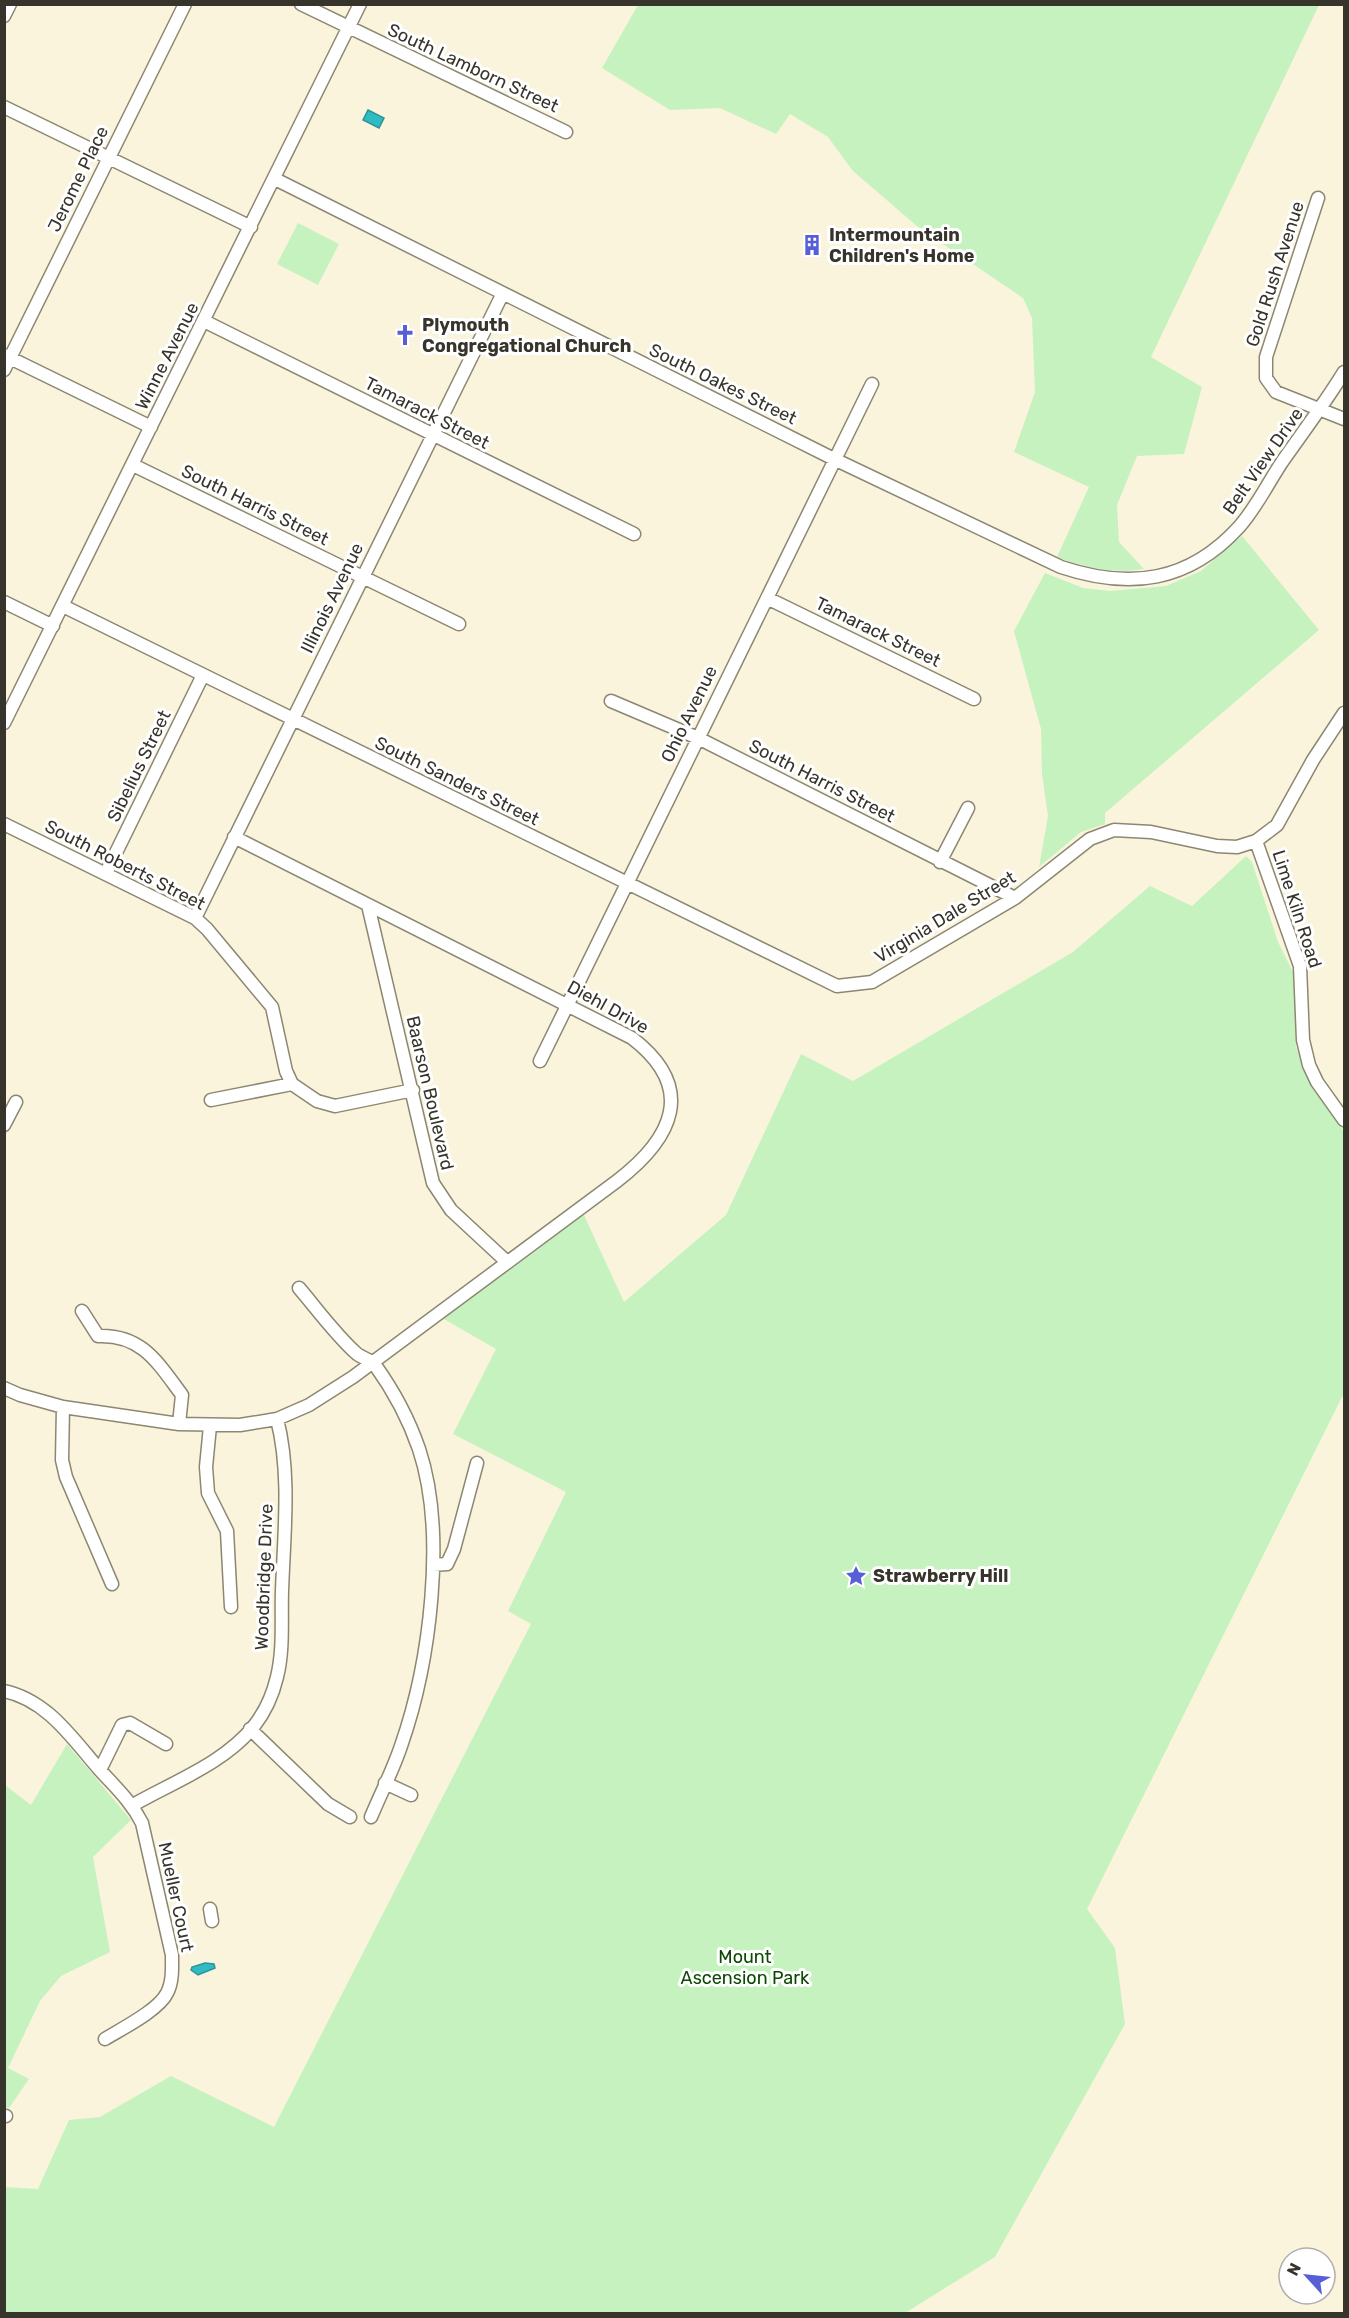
<svg xmlns="http://www.w3.org/2000/svg" width="1349" height="2318" viewBox="0 0 1349 2318" font-family="Rubik,sans-serif">
  <rect width="100%" height="100%" fill="#faf4dd"/>
  <path fill="#c6f2bf" d="M 638,5 L 1319,5 L 1151,357 L 1202,387 L 1184,454 L 1137,456 L 1117,505 L 1119,542 L 1144,569 C 1113,574 1087,568 1057,557 L 1089,487 L 1014,452 L 1035,392 L 1032,318 L 1023,298 L 918,227 L 853,171 L 828,137 L 790,114 L 776,134 L 720,108 L 670,110 L 602,68 Z
    M 298,223 L 339,244 L 318,285 L 277,264 Z
    M 1242,536 L 1319,630 L 1105,813 L 1105,824 L 1081,832 L 1039,867 L 1048,816 L 1042,774 L 1041,729 L 1014,631 L 1045,573 L 1083,588 L 1110,591 L 1166,586 L 1201,571 Z
    M 1246,856 L 1252,862 L 1278,942 L 1294,974 L 1296,1047 L 1310,1082 L 1338,1116 L 1344,1135 L 1344,1393 L 1087,1909 L 1115,1948 L 1125,2024 L 995,2257 L 905,2313 L 5,2313 L 4,2187 L 38,2189 L 69,2120 L 100,2117 L 171,2076 L 274,2127 L 531,1624 L 508,1611 L 566,1492 L 453,1434 L 496,1349 L 442,1318 L 583,1213 L 624,1302 L 726,1215 L 801,1054 L 853,1081 L 1073,952 L 1150,886 L 1192,906 Z
    M 67,1744 L 131,1820 L 93,1857 L 110,1952 L 61,1976 L 40,2001 L 8,2068 L 29,2079 L 9,2108 L 4,2107 L 5,1785 L 31,1805 Z"/>
  <path fill="#2ebcc4" stroke="#309396" stroke-width="1.5" d="M 368,110 L 384,118 L 379,128 L 363,120 Z
    M 205,1963 L 214,1964 L 215,1968 L 198,1975 L 191,1970 L 192,1967 Z"/>
  <g fill="none" stroke-linecap="round" stroke-linejoin="round">
    <defs>
      <path id="minor" d="M 301,4 L 566,132
        M 4,16 L 10,4
        M 4,107 L 251,227
        M 275,179 L 834,459 L 1061,567 C 1130,590 1189,582 1239,527 C 1256,508 1268,483 1282,462 C 1303,432 1325,403 1344,372
        M 1318,198 L 1266,357 L 1266,378 L 1276,392 L 1344,419
        M 204,321 L 634,534
        M 4,355 L 151,427
        M 4,370 L 185,4
        M 133,465 L 459,624
        M 767,598 L 974,699
        M 4,602 L 53,626
        M 63,606 L 837,986 L 872,982 L 1015,898 L 1090,839 L 1114,830 L 1151,832 L 1217,846 L 1237,847 L 1256,841 L 1277,825 L 1313,760 L 1344,713
        M 611,701 L 698,738 L 1015,898
        M 4,723 L 360,4
        M 4,824 L 195,918 L 207,929 L 272,1007 L 286,1071 L 292,1084 L 317,1101 L 335,1106 L 413,1090
        M 1256,841 L 1300,966 L 1303,1040 L 1309,1065 L 1317,1082 L 1344,1120
        M 940,862 L 968,808
        M 106,873 L 203,675
        M 368,905 L 433,1183 L 451,1210 L 507,1262
        M 195,918 L 502,295
        M 540,1061 L 872,384
        M 211,1100 L 292,1084
        M 4,1125 L 16,1102
        M 299,1288 C 317,1309 335,1334 356,1353 C 361,1358 370,1359 375,1365 C 393,1390 409,1420 419,1449 C 447,1533 430,1663 401,1746 C 393,1770 381,1793 371,1817
        M 82,1311 L 98,1336 C 142,1334 158,1363 182,1395 L 179,1424
        M 4,1388 L 20,1395 L 63,1407 L 179,1424 L 240,1425 L 277,1419 L 309,1405 L 353,1377 L 617,1181 C 673,1138 697,1088 632,1038 L 234,837
        M 63,1407 L 62,1460 L 66,1477 L 112,1584
        M 210,1426 L 206,1467 L 208,1493 L 227,1531 L 231,1607
        M 433,1565 L 447,1564 L 454,1549 L 477,1463
        M 4,1691 C 47,1700 72,1738 99,1769 C 115,1787 131,1801 142,1823 L 172,1955 C 172,1968 173,1982 167,1993 C 159,2010 121,2029 105,2039
        M 250,1729 L 328,1804 L 350,1817
        M 100,1770 L 122,1725 L 130,1723 L 166,1744
        M 385,1783 L 411,1795
        M 133,1805 C 173,1782 225,1763 254,1726 C 265,1712 273,1694 277,1677 C 284,1649 281,1619 282,1591 C 284,1534 291,1473 277,1419
        M 210,1909 L 212,1921
        M 4,2116 L 6,2116"/>
    </defs>
    <use href="#minor" stroke="#8c8772" stroke-width="15"/>
    <use href="#minor" stroke="#fff" stroke-width="12"/>
  </g>
  <defs>
    <symbol id="building-bare" viewBox="-9 -9 18 18"><path d="M-4-6H4V6H1V3H-1V6H-4ZM-2.5-4.3h1.7v1.8h-1.7ZM.8-4.3h1.7v1.8H.8ZM-2.5-1h1.7V.8h-1.7ZM.8-1h1.7V.8H.8Z" fill="#565fd6" stroke="#fff" stroke-width="2.5" paint-order="stroke"/></symbol>
    <symbol id="church-bare" viewBox="-9 -9 18 18"><path d="M-1.2-6h2.4v3.5h3.3v2.4h-3.3V6h-2.4V-.1h-3.3v-2.4h3.3Z" fill="#565fd6" stroke="#fff" stroke-width="2.5" paint-order="stroke"/></symbol>
    <symbol id="sight-bare" viewBox="-9 -9 18 18"><path d="M0-6L1.8-2.2L6-1.7L2.9 1.2L3.7 5.4L0 3.3L-3.7 5.4L-2.9 1.2L-6-1.7L-1.8-2.2Z" fill="#565fd6" stroke="#fff" stroke-width="2.5" paint-order="stroke"/></symbol>
  </defs>
  <g fill-rule="evenodd">
    <use href="#building-bare" x="797" y="230" width="30" height="30"/>
    <use href="#church-bare" x="390" y="320" width="30" height="30"/>
    <use href="#sight-bare" x="841" y="1561" width="30" height="30"/>
  </g>
  <g text-anchor="middle" stroke-width="6" stroke-linejoin="round" paint-order="stroke">
    <g font-size="18" fill="#36342b" stroke="#fff">
      <text transform="translate(473 68) rotate(25)" y="6">South Lamborn Street</text>
      <text transform="translate(78 179) rotate(-64)" y="6">Jerome Place</text>
      <text transform="translate(1275 274) rotate(-72)" y="6">Gold Rush Avenue</text>
      <text transform="translate(167 356) rotate(-63)" y="6">Winne Avenue</text>
      <text transform="translate(723 384) rotate(26)" y="6">South Oakes Street</text>
      <text transform="translate(427 413) rotate(27)" y="6">Tamarack Street</text>
      <text transform="translate(1263 461) rotate(-55)" y="6">Belt View Drive</text>
      <text transform="translate(255 505) rotate(26)" y="6">South Harris Street</text>
      <text transform="translate(332 598) rotate(-64)" y="6">Illinois Avenue</text>
      <text transform="translate(878 632) rotate(26)" y="6">Tamarack Street</text>
      <text transform="translate(689 714) rotate(-64)" y="6">Ohio Avenue</text>
      <text transform="translate(139 766) rotate(-64)" y="6">Sibelius Street</text>
      <text transform="translate(457 781) rotate(26)" y="6">South Sanders Street</text>
      <text transform="translate(822 781) rotate(27)" y="6">South Harris Street</text>
      <text transform="translate(125 865) rotate(27)" y="6">South Roberts Street</text>
      <text transform="translate(1297 909) rotate(72)" y="6">Lime Kiln Road</text>
      <text transform="translate(945 917) rotate(-31)" y="6">Virginia Dale Street</text>
      <text transform="translate(608 1007) rotate(29)" y="6">Diehl Drive</text>
      <text transform="translate(430 1093) rotate(77)" y="6">Baarson Boulevard</text>
      <text transform="translate(264 1577) rotate(-88)" y="6">Woodbridge Drive</text>
      <text transform="translate(176 1897) rotate(78)" y="6">Mueller Court</text>
    </g>
    <g font-size="18" font-weight="bold" fill="#36342b" stroke="#fff" text-anchor="start">
      <text x="829" y="241">Intermountain<tspan x="829" dy="21">Children's Home</tspan></text>
      <text x="422" y="331">Plymouth<tspan x="422" dy="21">Congregational Church</tspan></text>
      <text x="873" y="1582">Strawberry Hill</text>
    </g>
    <g font-size="18" fill="#0c4902" stroke="#fff">
      <text x="745" y="1963">Mount<tspan x="745" dy="21">Ascension Park</tspan></text>
    </g>
  </g>
  <rect width="1349" height="2318" fill="none" stroke="#36342b" stroke-width="12"/>
  <g transform="translate(1307 2276) rotate(297)"><circle r="28" fill="#ffffff" stroke="#afaeaa" stroke-width="1.5"/>
  <path d="M0-4.5L10 22L0 15L-10 22Z" fill="#565fd6"/>
  <text y="-9" font-size="16" font-weight="bold" text-anchor="middle" fill="#36342b">N</text>
  </g>
</svg>
